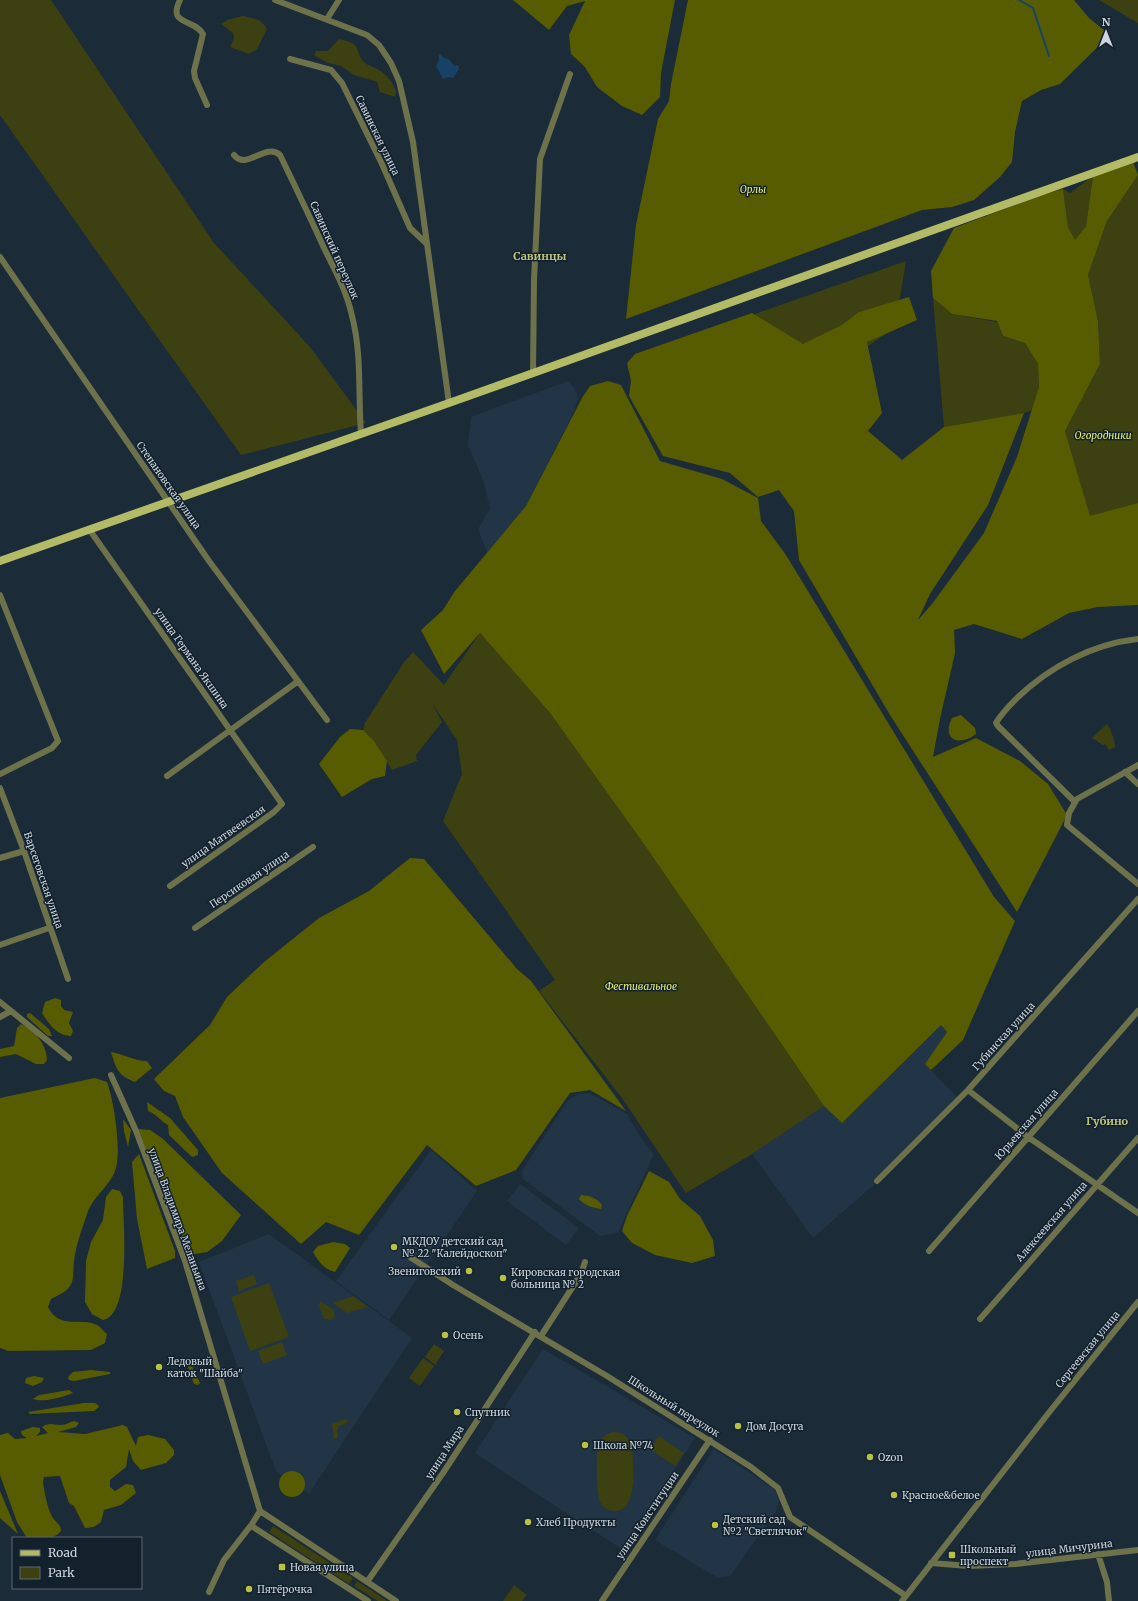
<svg xmlns="http://www.w3.org/2000/svg" width="1138" height="1601" viewBox="0 0 1138 1601" font-family="Merriweather,serif">
  <rect width="100%" height="100%" fill="#1c2b38"/>
  <path fill="#213547" d="M 568,381 L 575,389 L 578,399 L 574,411 L 519,520 L 489,557 L 478,529 L 490,509 L 484,482 L 468,445 L 471,417 Z
    M 941,1025 L 947,1032 L 925,1064 L 958,1098 L 900,1162 L 813,1238 L 752,1154 L 824,1106 L 842,1123 Z
    M 589,1093 L 627,1114 L 637,1132 L 654,1154 L 618,1233 L 600,1236 L 523,1179 L 522,1171 L 568,1100 L 579,1094 Z
    M 431,1150 L 477,1191 L 389,1320 L 336,1281 Z
    M 520,1184 L 579,1228 L 566,1245 L 507,1201 Z
    M 269,1234 L 412,1338 L 309,1494 L 276,1471 L 199,1262 Z
    M 543,1349 L 695,1438 L 623,1550 L 475,1453 Z
    M 714,1449 L 775,1490 L 779,1501 L 776,1511 L 730,1576 L 718,1578 L 655,1540 Z"/>
  <path fill="#3d4011" d="M 0,0 L 51,0 L 214,243 L 310,347 L 366,423 L 241,455 L 0,115 Z
    M 1099,0 L 1138,0 L 1138,23 L 1136,22 Z
    M 243,16 C 254,18 262,20 267,29 L 257,49 L 249,54 L 230,47 L 234,38 L 233,33 L 221,24 L 227,20 Z
    M 339,39 C 365,44 353,52 365,63 C 367,65 370,65 373,67 C 385,72 391,79 396,91 L 395,97 L 380,92 L 377,82 L 354,75 L 341,66 L 328,63 L 314,55 L 316,51 L 328,51 Z
    M 1138,175 L 1138,503 L 1090,517 L 1065,431 L 1100,364 L 1098,321 L 1088,275 L 1107,221 Z
    M 1093,176 L 1086,226 L 1075,241 L 1068,227 L 1063,189 L 1070,193 Z
    M 906,261 L 895,328 L 797,393 L 692,336 Z
    M 933,298 L 952,314 L 997,322 L 1003,336 L 1025,343 L 1038,364 L 1039,387 L 1033,410 L 1024,413 L 944,427 Z
    M 480,633 L 550,713 L 646,847 L 824,1106 L 752,1154 L 686,1193 L 622,1098 L 539,991 L 555,980 L 443,821 L 462,774 L 457,740 L 432,703 L 442,722 L 416,755 L 417,761 L 392,770 L 374,741 L 363,730 L 365,723 L 404,662 L 413,652 L 444,685 Z
    M 1107,724 C 1111,729 1115,741 1115,747 L 1109,750 L 1105,744 L 1103,745 L 1092,738 Z
    M 254,1275 L 257,1284 L 239,1291 L 236,1281 Z
    M 269,1283 L 289,1337 L 250,1351 L 231,1297 Z
    M 353,1296 L 368,1307 L 347,1313 L 333,1303 Z
    M 320,1301 L 333,1309 L 335,1316 L 331,1320 L 324,1319 L 319,1305 Z
    M 282,1342 L 287,1355 L 263,1364 L 258,1351 Z
    M 434,1344 L 444,1351 L 435,1365 L 425,1357 Z
    M 423,1358 L 434,1366 L 420,1386 L 409,1378 Z
    M 345,1419 L 347,1420 L 348,1423 L 339,1426 L 337,1432 L 338,1438 L 334,1439 L 332,1424 Z
    M 613,1432 C 623,1432 629,1437 632,1447 C 633,1463 639,1511 615,1511 C 609,1511 603,1508 600,1502 C 596,1494 596,1452 599,1444 C 601,1437 607,1434 613,1432 Z
    M 659,1436 L 684,1453 L 675,1466 L 650,1449 Z
    M 273,1526 L 353,1578 L 349,1584 L 269,1532 Z
    M 357,1581 L 387,1601 L 378,1601 L 354,1586 Z
    M 514,1585 L 527,1595 L 522,1601 L 503,1601 Z"/>
  <path fill="#585c00" d="M 513,0 L 675,0 L 661,73 L 660,97 L 642,115 L 622,106 L 597,87 L 585,67 L 571,54 L 569,35 L 585,1 L 567,6 L 549,30 Z
    M 688,0 L 1074,0 L 1089,18 L 1110,35 L 1060,84 L 1041,90 L 1022,101 L 1015,132 L 1012,162 L 1000,177 L 974,200 L 952,207 L 922,210 L 626,319 L 636,225 L 658,119 L 669,101 L 671,84 Z
    M 1133,162 L 1138,175 L 1107,221 L 1088,275 L 1098,321 L 1100,364 L 1065,431 L 1090,516 L 1138,503 L 1138,605 L 1098,607 L 1069,613 L 1022,639 L 974,624 L 954,630 L 955,653 L 940,719 L 933,757 L 976,738 L 1020,761 L 1048,784 L 1067,815 L 1017,912 L 890,715 L 799,560 L 794,511 L 779,490 L 758,497 L 730,473 L 663,456 L 629,396 L 631,381 L 627,363 L 635,354 L 752,313 L 803,344 L 842,325 L 859,312 L 909,297 L 917,320 L 867,342 L 882,413 L 868,431 L 902,460 L 944,427 L 1024,413 L 988,505 L 930,594 L 918,620 L 932,604 L 984,533 L 1017,457 L 1039,387 L 1038,364 L 1025,343 L 1003,336 L 997,321 L 952,314 L 933,298 L 931,271 L 954,228 L 1039,196 L 1063,189 L 1068,227 L 1075,240 L 1086,226 L 1093,176 Z
    M 608,381 L 621,385 L 660,461 L 722,479 L 758,498 L 761,521 L 786,555 L 994,897 L 1015,921 L 963,1040 L 931,1070 L 925,1064 L 947,1032 L 941,1025 L 842,1123 L 824,1106 L 646,847 L 550,713 L 480,633 L 444,674 L 421,630 L 443,610 L 455,591 L 526,506 L 582,398 L 590,386 Z
    M 961,715 L 975,728 L 976,734 C 959,747 941,740 952,718 Z
    M 350,729 L 363,730 L 374,741 L 387,761 L 385,776 L 372,779 L 342,797 L 319,764 L 340,737 Z
    M 410,858 L 424,859 L 517,969 L 531,981 L 626,1111 L 590,1090 L 570,1093 L 516,1170 L 476,1186 L 427,1145 L 359,1235 L 326,1222 L 301,1244 L 222,1173 L 183,1117 L 175,1096 L 164,1091 L 154,1079 L 210,1025 L 227,997 L 264,962 L 319,918 L 369,891 Z
    M 55,998 L 61,1000 L 61,1006 L 64,1010 L 73,1012 L 69,1023 L 73,1031 L 71,1036 C 57,1036 49,1024 42,1013 L 45,1002 Z
    M 30,1013 L 49,1029 L 52,1036 L 48,1036 L 27,1017 L 27,1014 Z
    M 21,1024 C 35,1030 47,1045 47,1060 L 44,1064 L 36,1064 L 16,1054 L 0,1057 L 0,1049 L 14,1046 L 17,1028 Z
    M 111,1052 C 123,1054 135,1061 147,1061 L 152,1068 L 135,1082 C 117,1075 116,1068 111,1052 Z
    M 95,1078 L 107,1082 C 114,1101 120,1143 117,1163 C 114,1185 94,1193 87,1214 C 82,1229 76,1245 74,1261 C 73,1268 74,1276 72,1282 C 68,1292 60,1294 51,1299 L 48,1307 C 59,1330 82,1317 97,1325 C 101,1327 104,1332 107,1334 L 105,1343 L 91,1350 L 8,1351 L 0,1348 L 0,1098 Z
    M 147,1102 L 170,1118 L 198,1150 L 198,1155 L 192,1157 L 169,1135 L 168,1125 C 160,1121 157,1114 148,1111 Z
    M 123,1119 L 131,1130 L 128,1147 L 124,1131 Z
    M 138,1129 L 150,1130 L 162,1138 L 241,1215 L 222,1241 L 207,1252 L 188,1255 Z
    M 139,1154 L 175,1251 L 175,1258 L 147,1269 L 137,1219 L 132,1162 Z
    M 649,1171 L 669,1182 L 680,1199 L 700,1216 L 713,1240 L 715,1256 L 692,1263 L 655,1255 L 632,1243 L 622,1231 L 627,1216 Z
    M 112,1189 L 120,1191 L 123,1197 C 123,1220 132,1315 103,1320 L 92,1314 L 85,1302 L 86,1261 L 91,1242 L 103,1220 L 106,1197 Z
    M 581,1195 C 589,1195 598,1199 602,1205 L 601,1209 C 593,1208 584,1205 579,1199 Z
    M 333,1242 L 345,1244 L 350,1248 L 335,1272 C 324,1269 318,1261 313,1252 L 318,1246 Z
    M 189,1365 L 192,1366 L 200,1383 L 198,1385 L 194,1384 L 188,1367 Z
    M 91,1370 L 110,1372 L 110,1374 L 74,1381 L 69,1380 L 68,1377 L 73,1372 Z
    M 34,1376 L 44,1378 L 42,1382 L 33,1386 L 25,1383 L 26,1378 Z
    M 69,1390 L 73,1393 C 62,1397 45,1403 33,1399 L 39,1395 Z
    M 84,1403 L 95,1403 L 99,1406 L 98,1408 L 94,1411 L 30,1414 L 28,1412 Z
    M 74,1421 L 79,1423 L 76,1427 L 58,1432 L 85,1434 L 123,1425 L 127,1427 L 136,1446 L 138,1437 L 148,1435 L 165,1439 L 174,1450 L 174,1455 L 166,1463 L 141,1470 L 133,1461 L 129,1449 L 126,1467 L 110,1480 L 110,1487 L 115,1491 L 126,1484 L 133,1485 L 136,1493 L 121,1505 L 104,1510 L 101,1522 L 94,1527 L 85,1528 L 74,1506 L 69,1503 L 60,1476 L 44,1477 L 43,1482 C 44,1491 48,1511 53,1518 C 56,1523 61,1524 61,1531 C 54,1541 37,1538 27,1538 L 17,1522 L 0,1475 L 0,1435 L 8,1433 L 15,1439 L 27,1438 L 22,1435 L 21,1431 L 33,1427 L 40,1428 L 40,1432 L 36,1436 L 48,1433 L 42,1427 C 50,1422 53,1425 61,1425 C 66,1425 70,1422 74,1421 Z
    M279 1484a13 13 0 1 1 26 0a13 13 0 1 1-26 0Z
    M 0,1491 L 18,1534 L 0,1518 Z"/>
  <path fill="#184265" d="M 441,54 L 444,58 L 449,59 L 454,66 L 458,65 L 459,69 L 453,78 L 448,77 L 443,79 L 436,66 L 439,60 L 439,55 Z"/>
  <g fill="none" stroke-linecap="round" stroke-linejoin="round">
    <path stroke="#184265" stroke-width="2" d="M 1019,0 L 1033,8 L 1049,56"/>
    <path stroke="#6e724b" stroke-width="6" d="M 180,0 C 167,26 194,18 203,34 L 194,71 L 195,78 L 207,105
      M 275,0 L 367,35 L 379,45 L 391,63 L 399,81 L 413,142 L 449,403
      M 327,19 L 339,0
      M 290,59 L 331,70 L 342,83 L 382,164 L 410,228 L 427,244
      M 234,155 C 247,171 265,142 280,155 C 295,186 310,217 324,248 C 335,270 347,292 352,316 C 362,354 358,394 361,434
      M 0,257 L 209,561 L 327,720
      M 533,373 L 534,280 L 540,159 L 570,74
      M 89,529 L 282,804 L 274,812 L 170,886
      M 0,595 L 58,741 L 52,748 L 0,774
      M 1138,765 L 1077,799 L 1069,813 L 1067,825 L 1138,884
      M 1125,772 L 1138,784
      M 167,776 L 297,682
      M 0,788 L 24,851 L 68,979
      M 1075,802 L 998,726 L 996,723 C 1001,714 1009,706 1016,699 C 1049,667 1092,644 1138,639
      M 0,858 L 24,851
      M 195,928 L 313,847
      M 0,945 L 49,928
      M 0,1002 L 69,1058
      M 0,1017 L 11,1011
      M 111,1075 L 136,1131 L 185,1261 L 260,1511
      M 968,1090 L 1028,1137 L 1138,1213
      M 877,1181 L 968,1090 L 1138,899
      M 929,1251 L 1138,1011
      M 410,1257 L 453,1285 L 607,1376 L 751,1467 L 778,1488 L 790,1517 L 906,1596
      M 980,1319 L 1138,1138
      M 541,1336 L 581,1274 L 585,1262
      M 260,1511 L 396,1601
      M 260,1511 L 252,1524 L 253,1527 L 368,1601
      M 1098,1554 L 1107,1582 L 1109,1601
      M 931,1563 L 968,1566 L 1015,1564 L 1138,1550
      M 367,1582 L 443,1473 L 535,1332
      M 209,1592 L 224,1560 L 252,1524
      M 602,1601 L 710,1440
      M 902,1601 L 1051,1410 L 1138,1302"/>
    <path stroke="#b4bb67" stroke-width="8" d="M 0,561 L 449,403 L 1138,157"/>
  </g>
  <g fill="#b9c046" stroke="#13212d" stroke-width="1.5">
    <circle cx="394" cy="1247" r="4"/>
    <circle cx="469" cy="1271" r="4"/>
    <circle cx="503" cy="1278" r="4"/>
    <circle cx="445" cy="1335" r="4"/>
    <circle cx="159" cy="1367" r="4"/>
    <circle cx="457" cy="1412" r="4"/>
    <circle cx="738" cy="1426" r="4"/>
    <circle cx="585" cy="1445" r="4"/>
    <circle cx="870" cy="1457" r="4"/>
    <circle cx="894" cy="1495" r="4"/>
    <circle cx="528" cy="1522" r="4"/>
    <circle cx="715" cy="1525" r="4"/>
    <rect x="948" y="1551" width="8" height="8" rx="2"/>
    <rect x="278" y="1563" width="8" height="8" rx="2"/>
    <circle cx="249" cy="1589" r="4"/>
  </g>
  <g text-anchor="middle" stroke-width="3" stroke-linejoin="round" paint-order="stroke">
    <g font-size="10" fill="#ccd5dd" stroke="#13212d">
      <text transform="translate(378 135) rotate(64)" y="4">Савинская улица</text>
      <text transform="translate(335 250) rotate(66)" y="4">Савинский переулок</text>
      <text transform="translate(169 485) rotate(55)" y="4">Степановская улица</text>
      <text transform="translate(192 658) rotate(55)" y="4">улица Германа Якшина</text>
      <text transform="translate(223 836) rotate(-35)" y="4">улица Матвеевская</text>
      <text transform="translate(249 879) rotate(-34)" y="4">Персиковая улица</text>
      <text transform="translate(44 880) rotate(71)" y="4">Варсеговская улица</text>
      <text transform="translate(1003 1036) rotate(-48)" y="4">Губинская улица</text>
      <text transform="translate(1026 1124) rotate(-49)" y="4">Юрьевская улица</text>
      <text transform="translate(178 1219) rotate(70)" y="4">улица Владимира Меланьина</text>
      <text transform="translate(1051 1221) rotate(-49)" y="4">Алексеевская улица</text>
      <text transform="translate(1087 1349) rotate(-51)" y="4">Сергеевская улица</text>
      <text transform="translate(674 1406) rotate(32)" y="4">Школьный переулок</text>
      <text transform="translate(444 1452) rotate(-57)" y="4">улица Мира</text>
      <text transform="translate(647 1515) rotate(-56)" y="4">улица Конституции</text>
      <text transform="translate(1069 1548) rotate(-7)" y="4">улица Мичурина</text>
    </g>
    <g font-size="10" font-style="italic" fill="#e6ef68" stroke="#13212d">
      <text x="753" y="193">Орлы</text>
      <text x="1103" y="439">Огородники</text>
      <text x="641" y="990">Фестивальное</text>
    </g>
    <g font-size="10" fill="#ccd5dd" stroke="#13212d" text-anchor="start">
      <text x="402" y="1245">МКДОУ детский сад<tspan x="402" dy="12">№ 22 "Калейдоскоп"</tspan></text>
      <text x="461" y="1275" text-anchor="end">Звениговский</text>
      <text x="511" y="1276">Кировская городская<tspan x="511" dy="12">больница № 2</tspan></text>
      <text x="453" y="1339">Осень</text>
      <text x="167" y="1365">Ледовый<tspan x="167" dy="12">каток "Шайба"</tspan></text>
      <text x="465" y="1416">Спутник</text>
      <text x="746" y="1430">Дом Досуга</text>
      <text x="593" y="1449">Школа №74</text>
      <text x="878" y="1461">Ozon</text>
      <text x="902" y="1499">Красное&amp;белое</text>
      <text x="723" y="1523">Детский сад<tspan x="723" dy="12">№2 "Светлячок"</tspan></text>
      <text x="536" y="1526">Хлеб Продукты</text>
      <text x="960" y="1553">Школьный<tspan x="960" dy="12">проспект</tspan></text>
      <text x="290" y="1571">Новая улица</text>
      <text x="257" y="1593">Пятёрочка</text>
    </g>
    <g font-size="11" font-weight="bold" fill="#bfc679" stroke="#13212d">
      <text x="540" y="260">Савинцы</text>
      <text x="1107" y="1125">Губино</text>
    </g>
  </g>
  <rect x="12" y="1537" width="130" height="52" fill="#13212d" stroke="#5d6973"/>
  <rect x="20" y="1550" width="20" height="6" fill="#b4bb67" stroke="#5d6973"/>
  <text x="48" y="1557" font-size="12" fill="#ccd5dd">Road</text>
  <rect x="20" y="1567" width="20" height="12" fill="#3d4011" stroke="#5d6973"/>
  <text x="48" y="1577" font-size="12" fill="#ccd5dd">Park</text>
  <g transform="translate(1106 32)" stroke="#13212d" stroke-width="3" paint-order="stroke">
  <path d="M0-3L7 15L0 10L-7 15Z" fill="#ccd5dd"/>
  <text y="-6" font-size="11" font-weight="bold" text-anchor="middle" fill="#ccd5dd">N</text>
  </g>
</svg>
